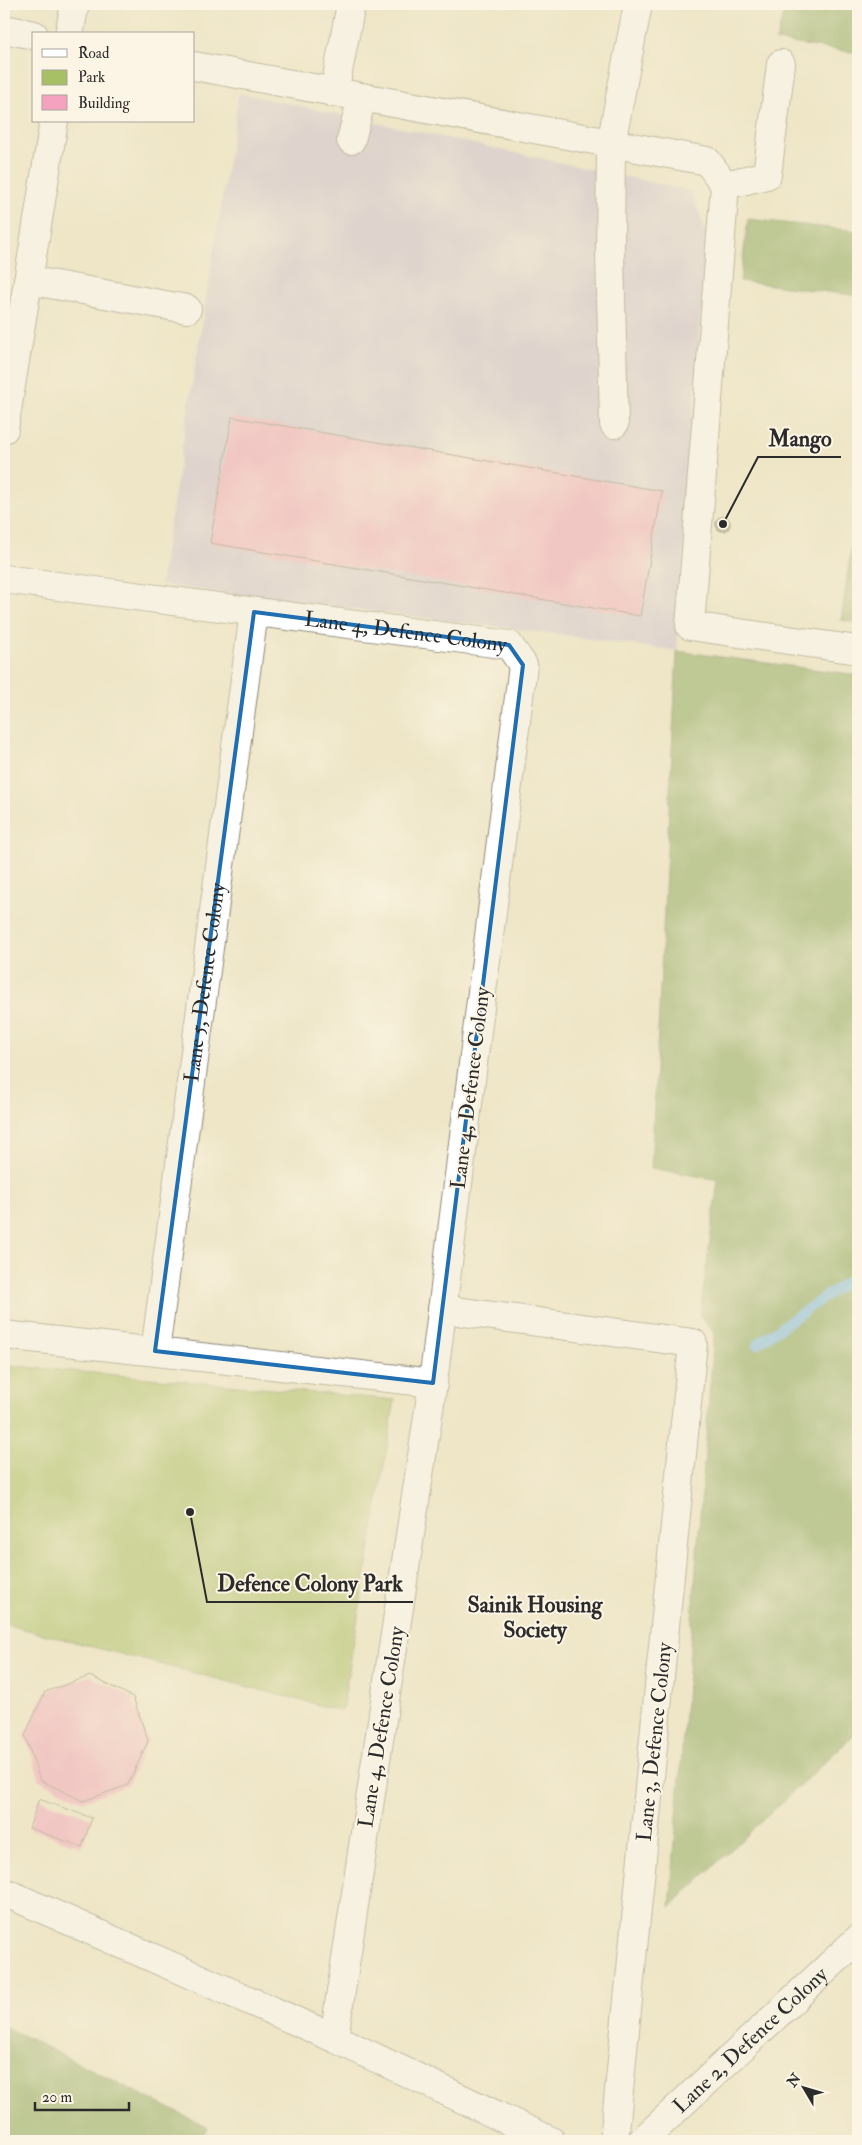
<svg xmlns="http://www.w3.org/2000/svg" width="862" height="2145" viewBox="0 0 862 2145" font-family="'IM FELL Double Pica',serif">
  <rect width="100%" height="100%" fill="#fcf5e5"/>
  <filter id="ink" filterUnits="userSpaceOnUse"><feTurbulence type="fractalNoise" baseFrequency=".02" numOctaves="2"/><feDisplacementMap in="SourceGraphic" scale="10" xChannelSelector="R" yChannelSelector="G"/><feConvolveMatrix kernelMatrix="1 2 1 2 8 2 1 2 1" color-interpolation-filters="sRGB"/></filter>
  <filter id="wash" filterUnits="userSpaceOnUse"><feTurbulence type="fractalNoise" baseFrequency=".0096" numOctaves="4" result="noise"/><feDisplacementMap in="SourceGraphic" scale="20" xChannelSelector="R" yChannelSelector="G"/><feGaussianBlur stdDeviation="1.12" result="paint"/><feColorMatrix in="noise" values="0 0 0 0 0 0 0 0 0 0 0 0 0 0 0 0 0 1.4 0 .05"/><feComposite in="paint" operator="in"/></filter>
  <g filter="url(#wash)">
    <rect width="100%" height="100%" fill="#eee6c7"/>
    <path fill="#cbbfd5" d="M 239,93 L 692,191 L 706,233 L 677,651 L 555,634 L 160,585 Z"/>
    <path fill="#a8c065" stroke="#6a7648" d="M 4,1365 L 395,1400 L 342,1711 L 4,1624 Z"/>
    <path fill="#86a65a" stroke="#586842" d="M 786,4 L 858,4 L 858,53 L 776,41 Z
      M 748,219 L 858,231 L 858,296 L 740,281 Z
      M 858,499 L 858,623 L 841,620 Z
      M 677,651 L 858,675 L 858,1731 L 670,1907 L 714,1333 L 700,1315 L 718,1180 L 651,1168 Z
      M 4,2026 L 207,2127 L 201,2141 L 4,2141 Z"/>
    <g fill="none" stroke-linecap="round" stroke-linejoin="round">
      <path stroke="#7abef1" stroke-width="10" d="M 757,1344 L 858,1274"/>
    </g>
    <g id="blocks">
      <path fill="#f4a2c0" d="M 232,417 L 662,491 L 640,616 L 210,543 Z
        M 90,1676 L 133,1697 L 148,1741 L 128,1785 L 83,1801 L 40,1780 L 25,1735 L 45,1692 Z
        M 39,1799 L 92,1818 L 82,1847 L 29,1828 Z"/>
    </g>
  </g>
  <g filter="url(#ink)">
    <use href="#blocks" fill-opacity="0" stroke="#8c8879" stroke-width="1"/>
    <g fill="none" stroke-linecap="round" stroke-linejoin="round">
      <defs>
        <g id="minor">
          <path d="M 4,29 L 34,35"/>
          <path d="M 69,34 L 75,4"/>
          <path d="M 194,66 L 707,161 L 725,185 L 690,626 L 858,650"/>
          <path d="M 334,93 L 351,4"/>
          <path d="M 351,140 L 362,98"/>
          <path d="M 725,185 L 767,175 L 781,64"/>
          <path d="M 28,280 L 187,309"/>
          <path d="M 614,424 L 610,254 L 611,144 L 638,4"/>
          <path d="M 4,429 L 54,121"/>
          <path id="s1" d="M 4,579 L 509,645 L 523,665 L 433,1383 L 334,2038"/>
          <path d="M 442,1309 L 693,1343 L 614,2141"/>
          <path d="M 4,1335 L 433,1383"/>
          <path id="s2" d="M 155,1351 L 254,612"/>
          <path d="M 4,1892 L 334,2038 L 551,2141"/>
          <path id="s3" d="M 642,2141 L 858,1939"/>
        </g>
      </defs>
      <use href="#minor" stroke="#8c8879" stroke-width="30"/>
      <use href="#minor" stroke="#fff" stroke-width="28"/>
    </g>
    <circle fill="#97987b" cx="723" cy="524" r="8"/>
  </g>
  <path d="M0 0H862V2145H0ZM 254,612 L 509,645 L 523,665 L 433,1383 L 155,1351 Z" fill="#eee6c7" fill-opacity=".55" fill-rule="evenodd"/>
  <path fill="none" stroke="#1f6fb2" stroke-width="4" stroke-linejoin="round" d="M 254,612 L 509,645 L 523,665 L 433,1383 L 155,1351 Z"/>
  <g text-anchor="middle" stroke-width="4" stroke-linejoin="round" paint-order="stroke">
    <g font-size="21" fill="#2b2b2b" stroke="#fcf5e5">
      <text dy="7" stroke="none"><textPath href="#s1" startOffset="405">Lane 4, Defence Colony</textPath></text>
      <text dy="7" stroke="none"><textPath href="#s2" startOffset="372">Lane 5, Defence Colony</textPath></text>
      <text transform="translate(470 1088) rotate(-83)" y="7">Lane 4, Defence Colony</text>
      <text transform="translate(381 1727) rotate(-81)" y="7">Lane 4, Defence Colony</text>
      <text transform="translate(654 1742) rotate(-84)" y="7">Lane 3, Defence Colony</text>
      <text dy="7" stroke="none"><textPath href="#s3" startOffset="148">Lane 2, Defence Colony</textPath></text>
    </g>
    <g font-size="22" font-weight="bold" fill="#2b2b2b" stroke="#fcf5e5">
      <text x="535" y="1612">Sainik Housing<tspan x="535" dy="25">Society</tspan></text>
    </g>
  </g>
  <path fill="none" stroke="#2b2b2b" stroke-width="2" d="M723 524L758 457H841M190 1512L207 1602H413"/>
  <g fill="#2b2b2b" stroke="#fcf5e5" stroke-width="2">
    <circle cx="723" cy="524" r="5"/>
    <circle cx="190" cy="1512" r="5"/>
  </g>
  <g font-size="22" text-anchor="middle" font-weight="bold" fill="#2b2b2b" stroke="#fcf5e5" stroke-width="4" stroke-linejoin="round" paint-order="stroke">
    <text x="800" y="446">Mango</text>
    <text x="310" y="1591">Defence Colony Park</text>
  </g>
  <rect width="862" height="2145" fill="none" stroke="#fcf5e5" stroke-width="20"/>
  <rect x="32" y="32" width="162" height="90" fill="#fcf5e5" stroke="#a8a49b"/>
  <rect x="42" y="49" width="25" height="8" fill="#ffffff" stroke="#a8a49b"/>
  <text x="78" y="58" font-size="15" fill="#2b2b2b">Road</text>
  <rect x="42" y="70" width="25" height="15" fill="#a8c065" stroke="#a8a49b"/>
  <text x="78" y="82" font-size="15" fill="#2b2b2b">Park</text>
  <rect x="42" y="95" width="25" height="15" fill="#f4a2c0" stroke="#a8a49b"/>
  <text x="78" y="108" font-size="15" fill="#2b2b2b">Building</text>
  <g transform="translate(804 2088) rotate(308)" stroke="#fcf5e5" stroke-width="4" paint-order="stroke">
  <path d="M0-4L9 19L0 12L-9 19Z" fill="#2b2b2b"/>
  <text y="-8" font-size="14" font-weight="bold" text-anchor="middle" fill="#2b2b2b">N</text>
  </g>
  <path d="M35 2102v8h94v-8" fill="none" stroke="#2b2b2b" stroke-width="2.5"/>
  <text x="42" y="2102" font-size="15" fill="#2b2b2b" stroke="#fcf5e5" stroke-width="4" paint-order="stroke">20 m</text>
</svg>
